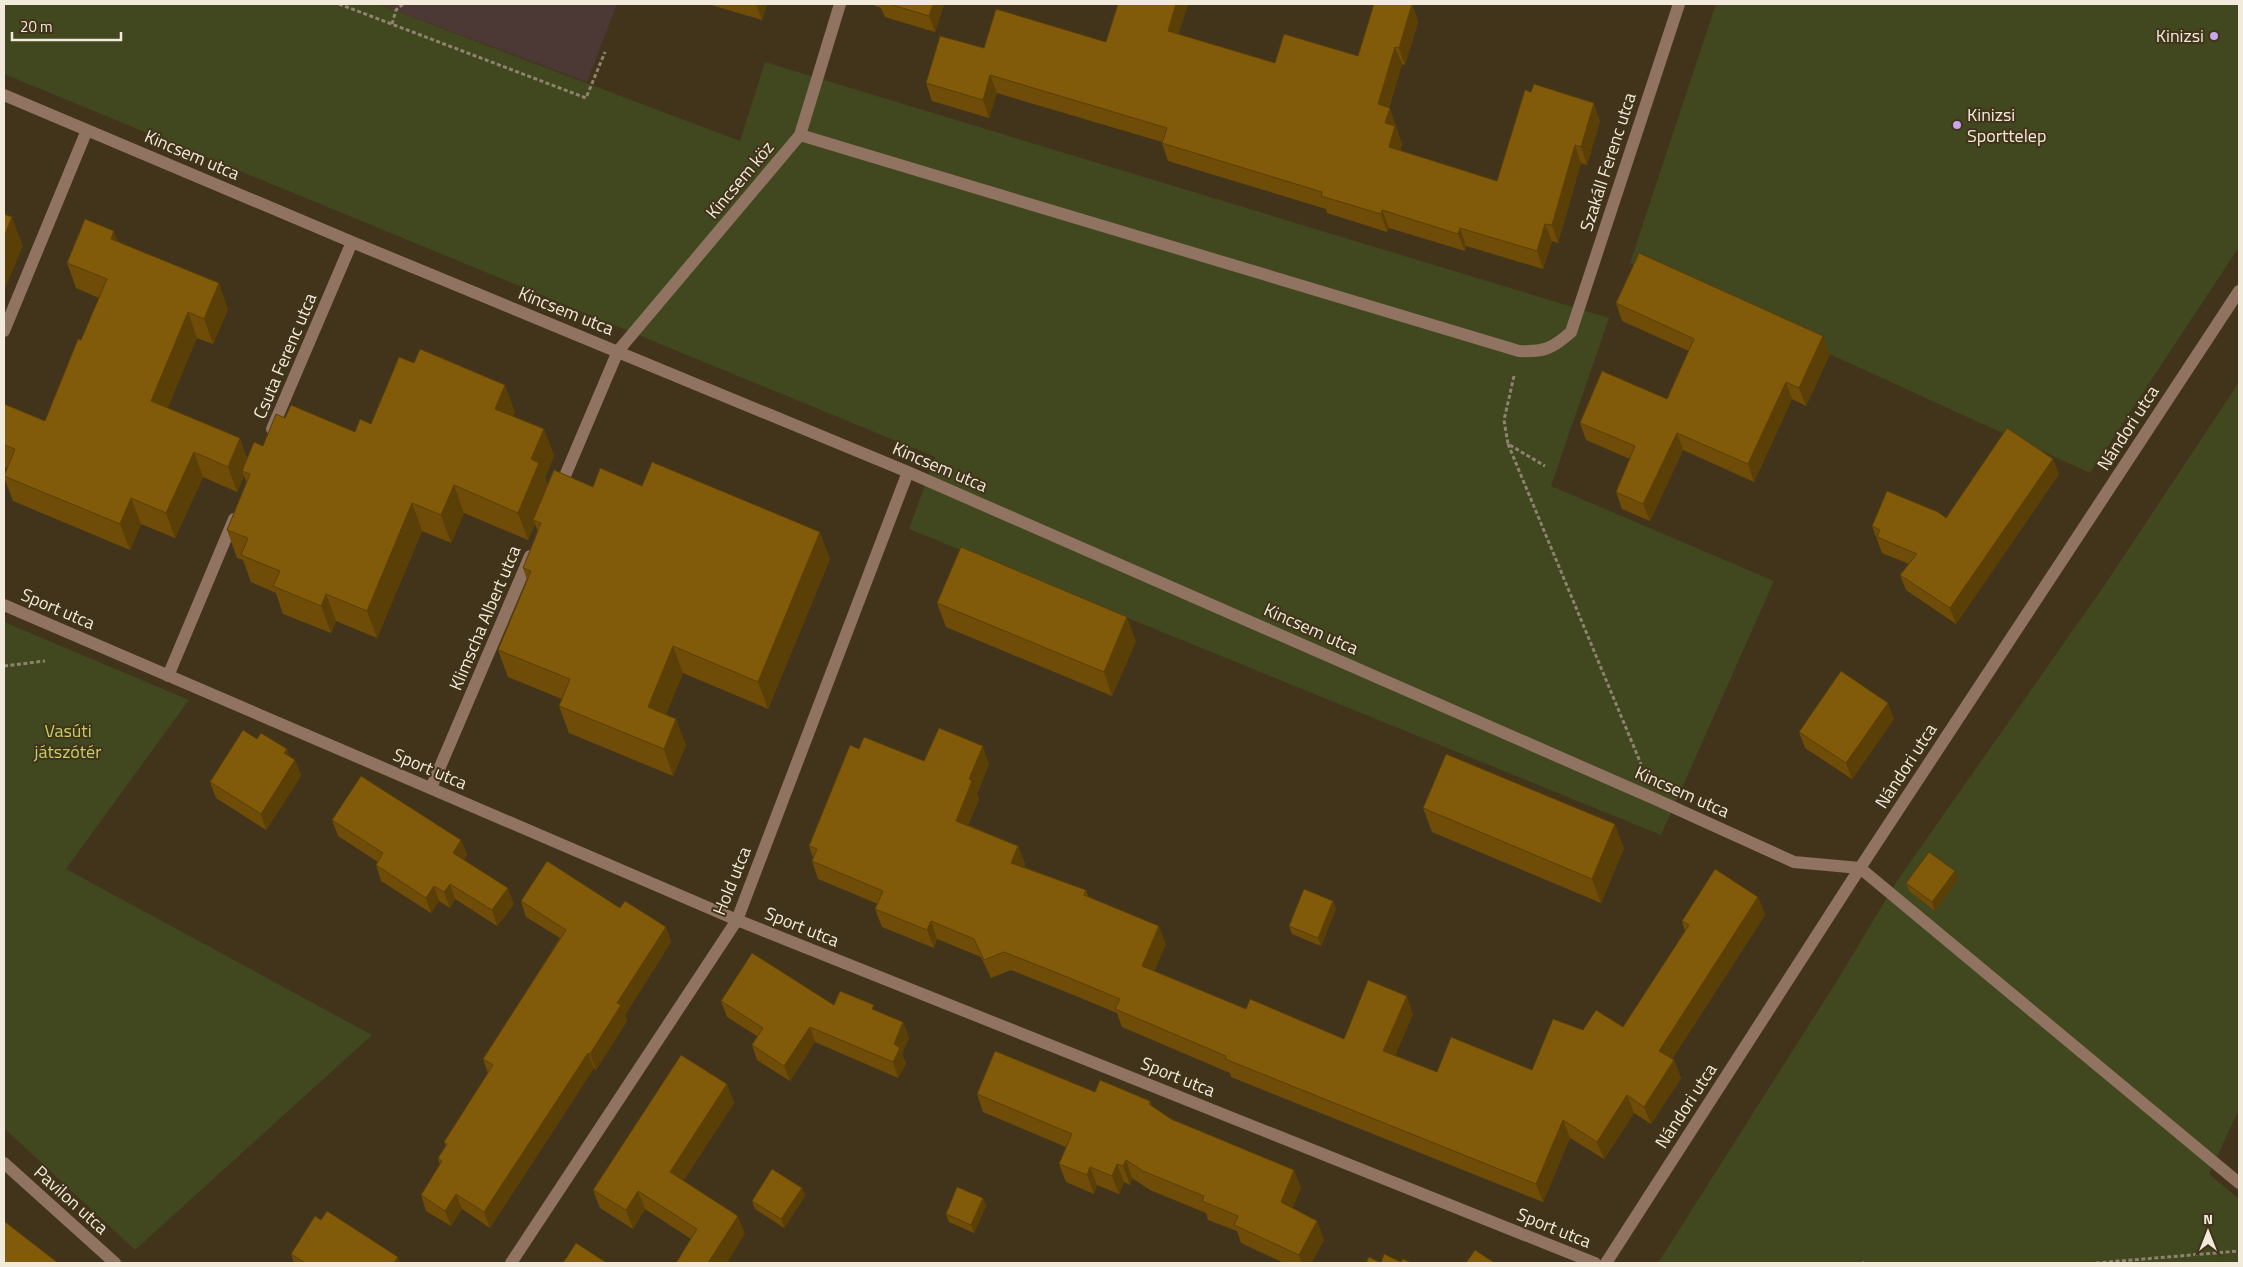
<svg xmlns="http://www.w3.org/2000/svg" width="2243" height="1267" viewBox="0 0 2243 1267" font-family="'Titillium Web',sans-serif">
  <rect width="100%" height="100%" fill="#41341a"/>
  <path fill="#4c3835" d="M 378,4 L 617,4 L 587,82 Z"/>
  <path fill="#41471e" d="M 4,4 L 378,4 L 740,141 L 765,62 L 1609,318 L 1551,486 L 1774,581 L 1661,835 L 909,529 L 935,457 L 4,74 Z
    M 1716,4 L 2239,4 L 2239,247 L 2090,473 L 1630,263 Z
    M 2239,382 L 2239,1109 L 2209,1174 L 2239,1199 L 2239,1263 L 1658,1263 L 1840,976 L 1897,881 L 2106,583 Z
    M 4,622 L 189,700 L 66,869 L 372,1035 L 135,1250 L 4,1128 Z"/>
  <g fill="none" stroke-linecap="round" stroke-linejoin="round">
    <path stroke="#8e836e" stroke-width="3" stroke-dasharray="4 2.5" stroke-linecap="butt" d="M 339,4 L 586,98 L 605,52
      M 392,24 L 396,10 L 403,4
      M 1514,376 L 1504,420 L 1508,444 L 1545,466
      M 1508,444 L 1641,764
      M 4,666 L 45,661
      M 1862,1263 L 1864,1263
      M 2096,1263 L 2239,1251"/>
    <path stroke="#917362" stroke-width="12" d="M 4,95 L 352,242 L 908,472 L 1655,799 L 1794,862 L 1860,868 L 2239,1183
      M 800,135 L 1519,351 C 1544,352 1552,349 1571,332 L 1679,4
      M 4,331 L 87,130
      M 272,429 L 352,242
      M 559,490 L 618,351 L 800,135 L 840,4
      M 4,605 L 737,920 L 1595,1263
      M 168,676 L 234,519
      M 431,788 L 530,556
      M 4,1163 L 115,1263
      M 511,1263 L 737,920 L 908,472
      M 1606,1263 L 1860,868 L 2239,291"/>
  </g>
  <path fill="#6f4d09" d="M 708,4 L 767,4 L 762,20 Z
    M 870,4 L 944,4 L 935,32 L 885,17 L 881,8 Z
    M 1118,4 L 1188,4 L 1178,34 L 1275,63 L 1358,56 L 1412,4 L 1418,22 L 1405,65 L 1402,64 L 1389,108 L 1396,126 L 1396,127 L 1402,144 L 1400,151 L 1497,181 L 1600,121 L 1587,165 L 1581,163 L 1558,243 L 1552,241 L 1543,269 L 1466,246 L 1465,251 L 1389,228 L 1387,232 L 1327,213 L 1326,209 L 1168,161 L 1162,143 L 1162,142 L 997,93 L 989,118 L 932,101 L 926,83 L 984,48 L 1106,42 Z
    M 118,241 L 228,309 L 213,344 L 197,338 L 167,408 L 247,458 L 263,446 L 285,418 L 355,432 L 371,424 L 515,412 L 513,416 L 544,429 L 554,456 L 545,478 L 548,486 L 642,486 L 830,559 L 768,709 L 683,673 L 666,714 L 686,745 L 673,776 L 569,733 L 559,706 L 562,699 L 508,677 L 498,650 L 527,580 L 523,568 L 538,532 L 535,524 L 528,540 L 464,513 L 451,543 L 422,531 L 377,638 L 336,621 L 331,633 L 283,614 L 276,593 L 251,582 L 243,560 L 237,558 L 227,530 L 247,483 L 244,476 L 237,492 L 203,477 L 175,538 L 141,524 L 130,550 L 13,501 L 4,477 L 7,468 L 4,467 L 4,404 L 45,421 L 81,340 L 99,298 L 76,288 L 67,263 Z
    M 1616,303 L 1830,354 L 1806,406 L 1792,399 L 1754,482 L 1683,450 L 1650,521 L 1622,509 L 1616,492 L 1630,459 L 1586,440 L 1580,423 L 1667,399 L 1689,351 L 1622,321 Z
    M 2059,474 L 1956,624 L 1906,590 L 1900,575 L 1909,564 L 1882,553 L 1872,526 L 1946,518 Z
    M 937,603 L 1136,641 L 1112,696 L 946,627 Z
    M 1894,719 L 1852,779 L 1805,748 L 1799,732 Z
    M 257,739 L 287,749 L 289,756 L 295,760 L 301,776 L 266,830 L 216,798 L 210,782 Z
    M 859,749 L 924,761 L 989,764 L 977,794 L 979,799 L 968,825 L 1018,846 L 1025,864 L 1024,867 L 1086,890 L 1088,896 L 1166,944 L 1154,971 L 1246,1009 L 1344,1039 L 1413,1014 L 1395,1055 L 1437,1072 L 1532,1070 L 1583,1030 L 1623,1027 L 1685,931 L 1682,921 L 1758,897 L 1765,915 L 1672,1059 L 1674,1060 L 1681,1078 L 1651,1124 L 1634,1113 L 1604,1159 L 1570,1138 L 1543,1202 L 1231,1077 L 1230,1073 L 1122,1027 L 1117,1013 L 1066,992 L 1011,970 L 991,978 L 981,957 L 937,939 L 934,948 L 882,927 L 875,909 L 878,904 L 818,879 L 812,861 L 813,858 L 809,846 Z
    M 1423,808 L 1624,848 L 1601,903 L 1432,832 Z
    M 332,820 L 461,840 L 467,855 L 464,860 L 514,904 L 497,926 L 455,899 L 450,908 L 439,901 L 431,913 L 381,881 L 376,865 L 378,862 L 338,836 Z
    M 1958,879 L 1935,911 L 1909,891 L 1906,883 Z
    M 521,901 L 620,908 L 666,927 L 671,942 L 625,1015 L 627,1021 L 596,1070 L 594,1068 L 490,1228 L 462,1209 L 451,1226 L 426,1211 L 421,1195 L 440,1165 L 438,1158 L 446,1146 L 444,1142 L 488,1073 L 483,1059 L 560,938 L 526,917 Z
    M 1333,901 L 1336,909 L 1321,946 L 1292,934 L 1289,926 Z
    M 721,1001 L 834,1005 L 876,1011 L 903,1022 L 909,1038 L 902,1054 L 906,1064 L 898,1078 L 815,1042 L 790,1081 L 757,1060 L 752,1045 L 757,1036 L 727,1017 Z
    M 727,1084 L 734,1103 L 683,1181 L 745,1234 L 691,1239 L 645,1209 L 633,1229 L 600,1208 L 593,1190 Z
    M 1095,1092 L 1150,1101 L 1152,1107 L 1171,1119 L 1294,1170 L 1301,1188 L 1292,1208 L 1317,1221 L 1324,1240 L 1311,1263 L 1284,1263 L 1241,1243 L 1237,1231 L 1208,1220 L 1206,1213 L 1150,1190 L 1132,1178 L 1130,1185 L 1124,1182 L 1119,1194 L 1097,1185 L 1094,1194 L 1066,1182 L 1059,1164 L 1066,1147 L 983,1112 L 977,1094 Z
    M 802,1188 L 805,1196 L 784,1228 L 755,1209 L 752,1201 Z
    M 983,1198 L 986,1206 L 974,1233 L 949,1222 L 946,1214 Z
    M 291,1254 L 400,1263 L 294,1263 Z"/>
  <path fill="#5a3f07" d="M 756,4 L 767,4 L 762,20 Z
    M 933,4 L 944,4 L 935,32 L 929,16 Z
    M 1176,4 L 1188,4 L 1174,49 L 1168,31 Z
    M 1412,4 L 1418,22 L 1405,65 L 1399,48 Z
    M 1395,47 L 1402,64 L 1384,122 L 1378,104 Z
    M 990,75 L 997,93 L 989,118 L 983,100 Z
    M 1594,103 L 1600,121 L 1587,165 L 1581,147 Z
    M 1390,108 L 1402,144 L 1395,165 L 1389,147 L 1385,123 Z
    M 1575,145 L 1581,163 L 1558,243 L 1552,225 Z
    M 1382,210 L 1389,228 L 1387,232 L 1381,214 Z
    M 12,217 L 23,246 L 4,291 L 4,237 Z
    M 1545,224 L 1552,241 L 1543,269 L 1537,251 Z
    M 1460,228 L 1466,246 L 1465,251 L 1458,234 Z
    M 114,231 L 124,257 L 111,239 Z
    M 219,283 L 228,309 L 213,344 L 204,319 Z
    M 188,312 L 197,338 L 160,427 L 151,401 Z
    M 1823,336 L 1830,354 L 1806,406 L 1799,388 Z
    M 1786,382 L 1792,399 L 1754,482 L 1748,464 Z
    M 505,385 L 515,412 L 505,436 L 495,409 Z
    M 544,429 L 554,456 L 545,478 L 549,491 L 533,520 L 535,524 L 528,540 L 518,513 L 531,459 Z
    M 1677,433 L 1683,450 L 1650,521 L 1643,504 Z
    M 240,438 L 249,464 L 242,471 L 244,476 L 237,492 L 228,467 Z
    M 194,452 L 203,477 L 175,538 L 166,513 Z
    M 2053,459 L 2059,474 L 1956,624 L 1950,608 Z
    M 454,485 L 464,513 L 451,543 L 441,515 Z
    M 131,498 L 141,524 L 130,550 L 120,524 Z
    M 412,503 L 422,531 L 377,638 L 367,611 Z
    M 820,532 L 830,559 L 768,709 L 758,682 Z
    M 326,594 L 336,621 L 331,633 L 321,606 Z
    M 1127,617 L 1136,641 L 1112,696 L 1104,672 Z
    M 673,646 L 683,673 L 658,734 L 648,707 Z
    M 1888,703 L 1894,719 L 1852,779 L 1846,763 Z
    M 676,719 L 686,745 L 673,776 L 664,749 Z
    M 983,746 L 989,764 L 977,794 L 979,799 L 962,838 L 956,821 L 969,779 Z
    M 287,749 L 292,764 L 295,760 L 301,776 L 266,830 L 261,814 L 284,753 Z
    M 1615,824 L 1624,848 L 1601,903 L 1592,879 Z
    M 461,840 L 467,855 L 458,868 L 453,853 Z
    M 1018,846 L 1025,864 L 1018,881 L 1011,863 Z
    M 1955,871 L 1958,879 L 1935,911 L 1932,902 Z
    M 450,884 L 455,899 L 450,908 L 444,892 Z
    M 434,886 L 439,901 L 431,913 L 426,898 Z
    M 508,888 L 514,904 L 497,926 L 492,910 Z
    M 1758,897 L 1765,915 L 1666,1068 L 1659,1051 Z
    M 1333,901 L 1336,909 L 1321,946 L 1318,938 Z
    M 931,921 L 937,939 L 934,948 L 927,930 Z
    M 1159,926 L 1166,944 L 1149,984 L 1142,966 Z
    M 666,927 L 671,942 L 625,1015 L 627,1021 L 596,1070 L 590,1054 L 617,1003 Z
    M 1407,996 L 1413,1014 L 1390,1068 L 1383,1051 Z
    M 903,1022 L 909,1038 L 902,1054 L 906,1064 L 898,1078 L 893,1062 L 894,1044 Z
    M 810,1027 L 815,1042 L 790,1081 L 784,1066 Z
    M 588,1053 L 594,1068 L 490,1228 L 484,1212 Z
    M 1674,1060 L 1681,1078 L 1651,1124 L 1644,1107 Z
    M 727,1084 L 734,1103 L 677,1191 L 670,1172 Z
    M 1627,1095 L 1634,1113 L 1604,1159 L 1597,1142 Z
    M 1563,1120 L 1570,1138 L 1543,1202 L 1536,1184 Z
    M 1126,1160 L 1132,1178 L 1130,1185 L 1123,1166 Z
    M 1117,1164 L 1124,1182 L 1119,1194 L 1112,1176 Z
    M 1090,1167 L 1097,1185 L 1094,1194 L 1087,1175 Z
    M 1294,1170 L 1301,1188 L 1287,1220 L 1281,1202 Z
    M 802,1188 L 805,1196 L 784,1228 L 781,1219 Z
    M 638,1191 L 645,1209 L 633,1229 L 626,1210 Z
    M 456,1194 L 462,1209 L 451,1226 L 445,1211 Z
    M 983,1198 L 986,1206 L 974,1233 L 971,1225 Z
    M 738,1216 L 745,1234 L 727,1263 L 708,1263 Z
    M 1317,1221 L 1324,1240 L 1311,1263 L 1302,1263 L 1299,1255 Z
    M 398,1257 L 400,1263 L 394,1263 Z"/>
  <path fill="#815a0a" stroke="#5a3f07" d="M 889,4 L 933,4 L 929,16 Z
    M 1118,4 L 1176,4 L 1168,31 L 1275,63 L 1284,34 L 1358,56 L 1374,4 L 1412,4 L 1399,48 L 1395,47 L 1378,104 L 1390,108 L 1385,123 L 1395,126 L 1389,147 L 1497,181 L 1525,90 L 1531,92 L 1534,84 L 1594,103 L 1581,147 L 1575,145 L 1552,225 L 1545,224 L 1537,251 L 1460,228 L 1458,234 L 1382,210 L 1381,214 L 1321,196 L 1322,192 L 1162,143 L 1167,128 L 990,75 L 983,100 L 926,83 L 940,36 L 984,48 L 996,9 L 1106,42 Z
    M 4,214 L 12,217 L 4,237 Z
    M 85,219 L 114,231 L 111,239 L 219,283 L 204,319 L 188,312 L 151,401 L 240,438 L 228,467 L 194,452 L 166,513 L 131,498 L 120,524 L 4,476 L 15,449 L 4,445 L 4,404 L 45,421 L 78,339 L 81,340 L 107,279 L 67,263 Z
    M 1639,253 L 1823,336 L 1799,388 L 1786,382 L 1748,464 L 1677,433 L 1643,504 L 1616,492 L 1635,446 L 1580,423 L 1602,371 L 1667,399 L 1694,339 L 1616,303 Z
    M 420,349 L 505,385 L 495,409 L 544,429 L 531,459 L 539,463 L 518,513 L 454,485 L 441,515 L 412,503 L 367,611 L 326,594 L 321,606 L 273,586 L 280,571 L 241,555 L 248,538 L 227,530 L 250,474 L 242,471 L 254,442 L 263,446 L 276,414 L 285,418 L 291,405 L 355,432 L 360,419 L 371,424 L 399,357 L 414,363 Z
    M 2007,428 L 2053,459 L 1950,608 L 1900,575 L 1917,554 L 1877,537 L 1880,530 L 1872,526 L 1887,491 L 1938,512 L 1946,518 Z
    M 652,462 L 820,532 L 758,682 L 673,646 L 648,707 L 676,719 L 664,749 L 559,706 L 570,679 L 498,650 L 531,571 L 523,568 L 541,523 L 533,520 L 554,470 L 593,487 L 600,468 L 642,486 Z
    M 961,547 L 1127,617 L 1104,672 L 937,603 Z
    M 1841,671 L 1888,703 L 1846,763 L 1799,732 Z
    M 939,728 L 983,746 L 969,779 L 972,781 L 956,821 L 1018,846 L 1011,863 L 1086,890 L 1084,895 L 1159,926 L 1142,966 L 1246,1009 L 1250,999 L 1344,1039 L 1368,980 L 1407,996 L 1383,1051 L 1437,1072 L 1451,1037 L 1532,1070 L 1553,1019 L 1583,1030 L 1596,1010 L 1623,1027 L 1689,925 L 1682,921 L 1715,869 L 1758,897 L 1659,1051 L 1674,1060 L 1644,1107 L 1627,1095 L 1597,1142 L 1563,1120 L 1536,1184 L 1225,1059 L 1226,1056 L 1115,1009 L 1120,999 L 1060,974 L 1004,952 L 984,960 L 974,939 L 931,921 L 927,930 L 875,909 L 883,891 L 812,861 L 817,849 L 809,846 L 850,745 L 859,749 L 864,737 L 924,761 Z
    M 243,730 L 257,739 L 261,733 L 287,749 L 284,753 L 295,760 L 261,814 L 210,782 Z
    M 1446,754 L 1615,824 L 1592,879 L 1423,808 Z
    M 361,776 L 461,840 L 453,853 L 508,888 L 492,910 L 450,884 L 444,892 L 434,886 L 426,898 L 376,865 L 383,853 L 332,820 Z
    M 1929,852 L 1955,871 L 1932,902 L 1906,883 Z
    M 547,861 L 620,908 L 625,901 L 666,927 L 617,1003 L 621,1005 L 590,1054 L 588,1053 L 484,1212 L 456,1194 L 445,1211 L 421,1195 L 442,1161 L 438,1158 L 447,1144 L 444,1142 L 493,1065 L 483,1059 L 566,930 L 521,901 Z
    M 1304,889 L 1333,901 L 1318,938 L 1289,926 Z
    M 752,953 L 834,1005 L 840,991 L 874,1005 L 872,1009 L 903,1022 L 894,1044 L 900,1048 L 893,1062 L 810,1027 L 784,1066 L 752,1045 L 763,1028 L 721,1001 Z
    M 995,1051 L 1095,1092 L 1100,1080 L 1150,1101 L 1149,1104 L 1171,1119 L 1294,1170 L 1281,1202 L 1317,1221 L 1299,1255 L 1234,1225 L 1238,1216 L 1202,1201 L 1204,1196 L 1143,1171 L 1126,1160 L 1123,1166 L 1117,1164 L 1112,1176 L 1090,1167 L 1087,1175 L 1059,1164 L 1072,1134 L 977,1094 Z
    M 681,1055 L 727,1084 L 670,1172 L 738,1216 L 708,1263 L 676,1263 L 697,1229 L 638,1191 L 626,1210 L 593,1190 Z
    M 772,1169 L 802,1188 L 781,1219 L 752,1201 Z
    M 957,1187 L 983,1198 L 971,1225 L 946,1214 Z
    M 327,1211 L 398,1257 L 394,1263 L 305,1263 L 291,1254 L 315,1216 L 321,1220 Z
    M 4,1221 L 58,1263 L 4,1263 Z
    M 576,1243 L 607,1263 L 563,1263 Z
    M 1475,1250 L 1495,1263 L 1466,1263 Z
    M 1384,1254 L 1401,1262 L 1403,1259 L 1412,1263 L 1366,1263 L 1369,1257 L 1381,1263 Z"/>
  <g fill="#c8a5ef" stroke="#41341a" stroke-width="2">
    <circle cx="2214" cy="36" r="5"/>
    <circle cx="1957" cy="125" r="5"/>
  </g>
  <g text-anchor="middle" stroke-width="4" stroke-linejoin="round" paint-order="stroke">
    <g font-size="18" fill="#f2eadb" stroke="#41341a" text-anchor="end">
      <text x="2204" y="42">Kinizsi</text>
      <text x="1967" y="121" text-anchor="start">Kinizsi<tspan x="1967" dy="21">Sporttelep</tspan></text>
    </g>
    <g font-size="18" fill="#f2eadb" stroke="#41341a">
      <text transform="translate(192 155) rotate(23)" y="6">Kincsem utca</text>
      <text transform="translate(1608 162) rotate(-72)" y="6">Szakáll Ferenc utca</text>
      <text transform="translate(740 180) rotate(-50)" y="6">Kincsem köz</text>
      <text transform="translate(566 311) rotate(22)" y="6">Kincsem utca</text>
      <text transform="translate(285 356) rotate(-67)" y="6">Csuta Ferenc utca</text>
      <text transform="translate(2128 428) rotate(-57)" y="6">Nándori utca</text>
      <text transform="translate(940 467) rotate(23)" y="6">Kincsem utca</text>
      <text transform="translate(58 609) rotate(23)" y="6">Sport utca</text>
      <text transform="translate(485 618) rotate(-67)" y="6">Klimscha Albert utca</text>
      <text transform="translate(1311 629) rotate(24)" y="6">Kincsem utca</text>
      <text transform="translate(1906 766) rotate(-57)" y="6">Nándori utca</text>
      <text transform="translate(430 769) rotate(23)" y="6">Sport utca</text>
      <text transform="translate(1682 792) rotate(24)" y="6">Kincsem utca</text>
      <text transform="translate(732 881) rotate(-68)" y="6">Hold utca</text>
      <text transform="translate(802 927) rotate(22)" y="6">Sport utca</text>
      <text transform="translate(1178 1077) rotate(22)" y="6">Sport utca</text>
      <text transform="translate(1686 1106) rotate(-57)" y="6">Nándori utca</text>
      <text transform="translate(71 1200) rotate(42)" y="6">Pavilon utca</text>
      <text transform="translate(1554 1228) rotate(22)" y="6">Sport utca</text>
    </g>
    <g font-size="18" fill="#c2d069" stroke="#41341a">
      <text x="68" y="737">Vasúti<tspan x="68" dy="21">játszótér</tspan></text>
    </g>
  </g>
  <rect width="2243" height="1267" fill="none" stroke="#f2eadb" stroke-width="10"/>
  <g transform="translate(2208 1232)" stroke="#41341a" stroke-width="4" paint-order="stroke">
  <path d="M0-4L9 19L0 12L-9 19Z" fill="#f2eadb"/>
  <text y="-8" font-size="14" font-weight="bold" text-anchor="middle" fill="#f2eadb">N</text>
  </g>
  <path d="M12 32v8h109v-8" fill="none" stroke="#f2eadb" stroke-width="2.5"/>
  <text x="20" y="32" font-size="15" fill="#f2eadb" stroke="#41341a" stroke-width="4" paint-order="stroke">20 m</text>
</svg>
